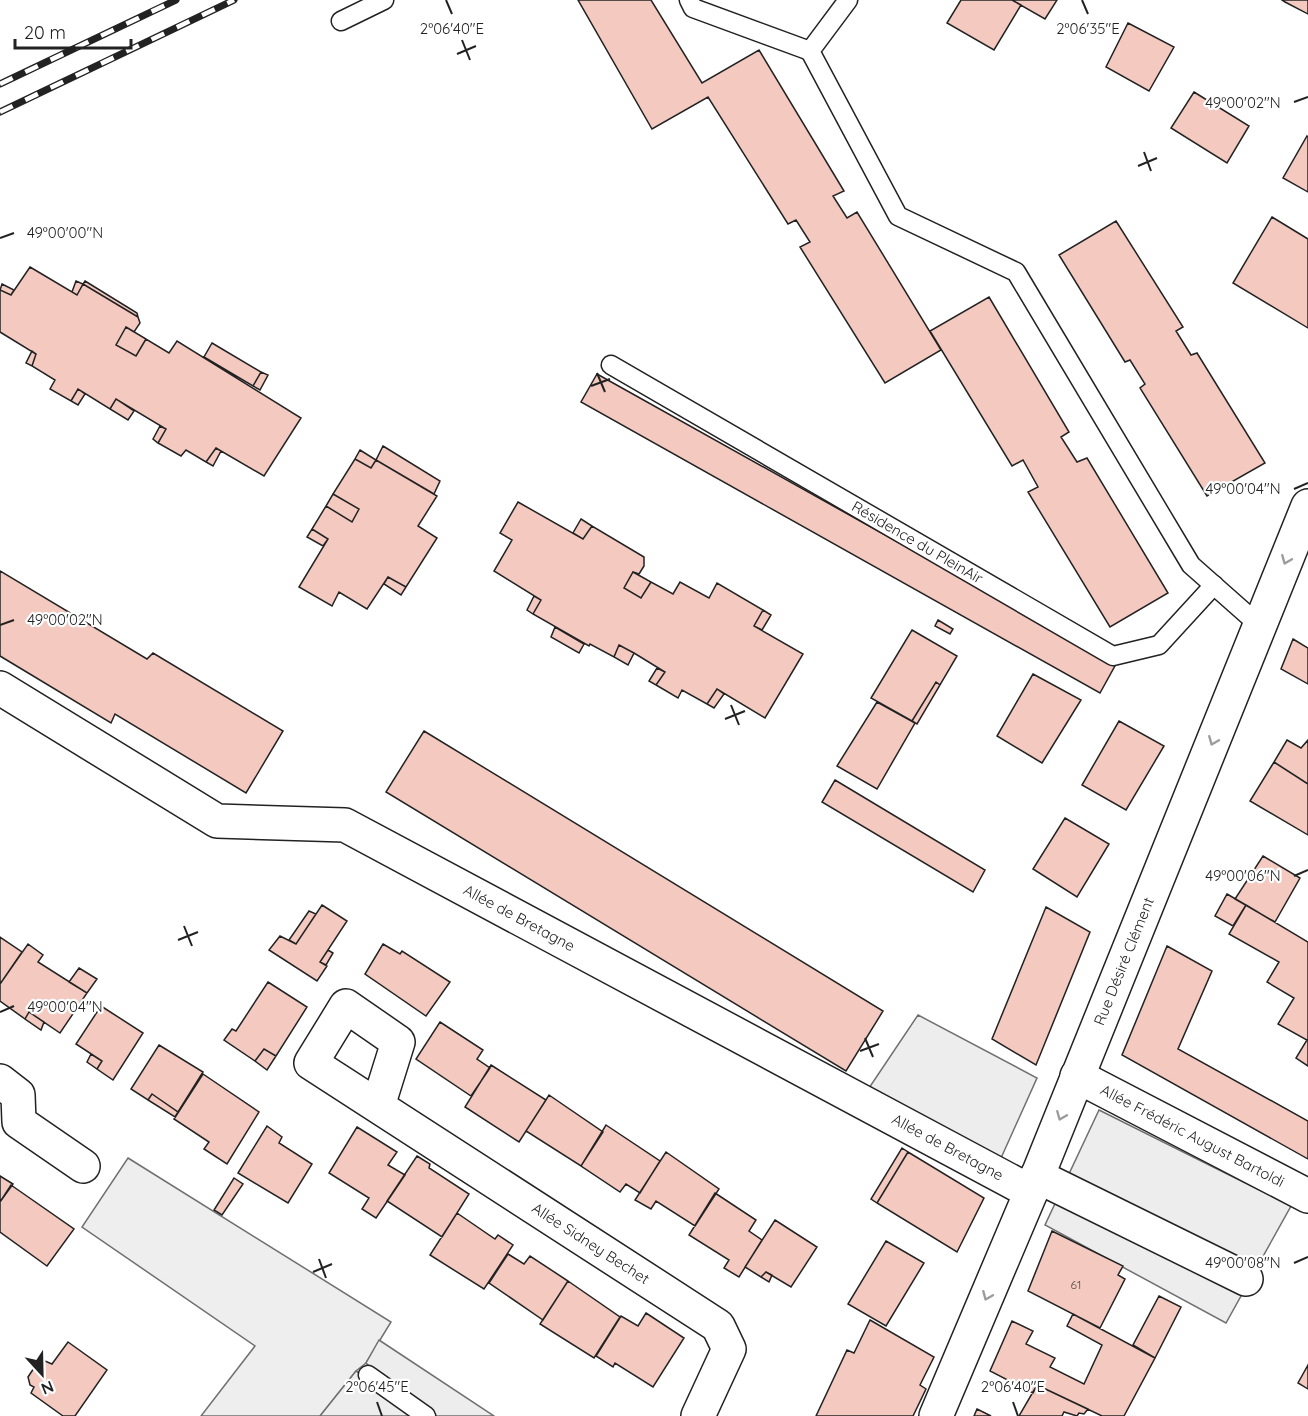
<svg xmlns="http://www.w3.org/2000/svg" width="1308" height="1416" viewBox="0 0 1308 1416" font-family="Quicksand,sans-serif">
  <rect width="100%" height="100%" fill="#fff"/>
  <path fill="#eee" stroke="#6f6f6f" stroke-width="1.5" d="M 128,1158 L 391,1322 L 366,1363 L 356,1371 L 320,1416 L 201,1416 L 255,1346 L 82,1227 Z"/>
  <path fill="#ededed" stroke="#6f6f6f" stroke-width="1.5" d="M 918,1015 L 1037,1078 L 997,1167 L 869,1088 Z
    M 1099,1110 L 1291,1206 L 1226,1323 L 1045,1225 Z
    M 379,1340 L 494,1416 L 436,1416 L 383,1380 L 366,1363 Z
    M 356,1371 L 424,1416 L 320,1416 Z"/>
  <path fill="#f3c9c0" stroke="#222" stroke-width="1.5" d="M 578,0 L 651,0 L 702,83 L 759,50 L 844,191 L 833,196 L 847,218 L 857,212 L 941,350 L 885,383 L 800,247 L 810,242 L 796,220 L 788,224 L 708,97 L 652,129 Z
    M 961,0 L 1012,0 L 1021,5 L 994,50 L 947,23 Z
    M 1012,0 L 1057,0 L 1045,19 Z
    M 1282,0 L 1308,0 L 1308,14 L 1285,2 Z
    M 1128,23 L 1174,47 L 1149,91 L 1106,67 Z
    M 1194,92 L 1249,126 L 1227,163 L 1171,128 Z
    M 1307,136 L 1308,137 L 1308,192 L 1283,178 Z
    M 1272,217 L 1308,239 L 1308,328 L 1233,283 Z
    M 1116,221 L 1183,327 L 1176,331 L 1191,355 L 1197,353 L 1265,463 L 1207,496 L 1140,388 L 1145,384 L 1130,360 L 1125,362 L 1059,255 Z
    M 30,267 L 77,295 L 83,284 L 138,317 L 140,323 L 134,332 L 126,327 L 116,345 L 136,356 L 146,339 L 169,353 L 177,341 L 301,418 L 264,476 L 216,448 L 206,462 L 186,450 L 181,456 L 158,443 L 166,429 L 116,399 L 110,409 L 78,389 L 71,401 L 50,389 L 55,380 L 32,366 L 36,354 L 0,332 L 0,290 L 11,295 Z
    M 76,281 L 83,284 L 77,295 L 72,292 Z
    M 85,281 L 137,313 L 138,317 L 83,284 Z
    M 2,284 L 14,290 L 11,295 L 0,290 Z
    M 989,297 L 1069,432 L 1061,437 L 1077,462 L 1087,458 L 1168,593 L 1110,627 L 1028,492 L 1038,487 L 1023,460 L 1012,466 L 930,331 Z
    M 126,327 L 146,339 L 136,356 L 116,345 Z
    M 212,343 L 261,372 L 253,386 L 204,357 Z
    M 32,351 L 36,354 L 32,366 L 26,363 Z
    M 261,372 L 268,375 L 260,390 L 253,386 Z
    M 597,374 L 1116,664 L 1100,693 L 581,402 Z
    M 78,389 L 85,394 L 78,405 L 71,401 Z
    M 116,399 L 134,411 L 128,420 L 110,409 Z
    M 160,426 L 166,429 L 158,443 L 153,439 Z
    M 383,446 L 440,481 L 434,494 L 376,460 Z
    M 216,448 L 221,451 L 213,466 L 206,462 Z
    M 360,450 L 376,460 L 371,468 L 355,459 Z
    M 355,459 L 371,468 L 376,460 L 437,496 L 418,526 L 437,538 L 406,587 L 388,577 L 367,609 L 339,592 L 332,606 L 299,587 L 328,539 L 312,529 L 326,506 L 352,522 L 359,509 L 333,494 Z
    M 333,494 L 359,509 L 352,522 L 326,506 Z
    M 518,502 L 583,539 L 592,526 L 644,557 L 644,566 L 639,574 L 633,572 L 624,588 L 641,598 L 651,582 L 673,594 L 680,582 L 709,598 L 717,583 L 763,610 L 754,626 L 803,654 L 765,718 L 717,689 L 707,704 L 682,690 L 678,698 L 656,685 L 665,672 L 634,653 L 619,645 L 614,657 L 590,644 L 589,646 L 533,614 L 541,600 L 494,571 L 512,540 L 500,533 Z
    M 581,519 L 592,526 L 583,539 L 573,533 Z
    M 312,529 L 328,539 L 323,546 L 307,537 Z
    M 0,571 L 147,659 L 153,653 L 283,731 L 246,793 L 115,714 L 111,723 L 0,656 Z
    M 633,572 L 651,582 L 641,598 L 624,588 Z
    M 388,577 L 406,587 L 401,595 L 384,584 Z
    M 534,596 L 541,600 L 533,614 L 527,610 Z
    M 763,610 L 771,615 L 762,630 L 754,626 Z
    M 938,620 L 953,629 L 950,634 L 935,626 Z
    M 555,627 L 584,644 L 579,653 L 551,637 Z
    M 912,630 L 957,656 L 940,685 L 936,682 L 912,721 L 871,698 Z
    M 1293,639 L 1308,648 L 1308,684 L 1281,669 Z
    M 619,645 L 634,653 L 628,665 L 614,657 Z
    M 657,668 L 665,672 L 656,685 L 649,681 Z
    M 1033,674 L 1081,700 L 1042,763 L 997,736 Z
    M 936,682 L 940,685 L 917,724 L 912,721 Z
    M 717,689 L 724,694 L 714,708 L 707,704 Z
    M 877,702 L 915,723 L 877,789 L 837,766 Z
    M 1119,721 L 1164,746 L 1126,810 L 1082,785 Z
    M 424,731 L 883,1011 L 846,1071 L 386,792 Z
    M 1287,740 L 1301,748 L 1308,740 L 1308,784 L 1274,762 Z
    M 1274,762 L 1308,784 L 1308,835 L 1250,801 Z
    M 835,780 L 985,870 L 973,892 L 822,802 Z
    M 1065,818 L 1109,844 L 1077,897 L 1033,869 Z
    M 1263,856 L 1300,878 L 1275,922 L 1235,899 Z
    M 1227,894 L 1246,905 L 1233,926 L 1215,916 Z
    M 322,905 L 347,921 L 320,962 L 327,966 L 317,981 L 269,950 L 280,936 L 296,944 Z
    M 1246,905 L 1308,942 L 1308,1066 L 1296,1058 L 1307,1040 L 1278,1024 L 1294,998 L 1267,982 L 1279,962 L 1229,934 Z
    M 1046,907 L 1090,932 L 1036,1065 L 992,1039 Z
    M 309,911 L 316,914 L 296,944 L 289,940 Z
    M 0,937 L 22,952 L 0,984 Z
    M 28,944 L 43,955 L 38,962 L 87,993 L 60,1033 L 29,1012 L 25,1019 L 0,1001 L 0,984 Z
    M 383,944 L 400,954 L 402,951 L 450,982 L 426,1016 L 365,974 Z
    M 1167,946 L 1212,971 L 1178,1049 L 1308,1121 L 1308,1159 L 1122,1055 Z
    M 328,950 L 333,953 L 326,965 L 320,962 Z
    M 79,968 L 97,979 L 87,993 L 69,982 Z
    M 268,982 L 307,1007 L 276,1056 L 264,1049 L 255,1061 L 224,1040 L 232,1029 L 236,1031 Z
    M 101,1006 L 143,1033 L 113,1080 L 97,1069 L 102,1061 L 76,1044 Z
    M 29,1012 L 44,1022 L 41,1030 L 25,1019 Z
    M 440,1022 L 483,1050 L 477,1059 L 490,1068 L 471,1096 L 416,1059 Z
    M 159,1045 L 203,1072 L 178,1112 L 152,1094 L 148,1100 L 131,1089 Z
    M 264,1049 L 276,1056 L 267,1070 L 255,1061 Z
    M 91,1054 L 102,1061 L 97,1069 L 87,1062 Z
    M 491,1065 L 546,1100 L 519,1142 L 465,1107 Z
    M 203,1074 L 259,1112 L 227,1164 L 204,1149 L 209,1142 L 174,1119 Z
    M 152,1094 L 178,1112 L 175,1117 L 148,1100 Z
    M 549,1095 L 603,1132 L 581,1166 L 526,1131 Z
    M 606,1125 L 660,1161 L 640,1193 L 626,1184 L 620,1192 L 581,1166 Z
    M 267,1126 L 282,1137 L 279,1143 L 312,1164 L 288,1203 L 238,1173 Z
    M 357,1127 L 397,1152 L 388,1165 L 405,1175 L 376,1218 L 362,1209 L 369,1198 L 329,1173 Z
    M 902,1148 L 908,1152 L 877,1203 L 871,1199 Z
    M 666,1152 L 719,1189 L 695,1226 L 656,1201 L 651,1209 L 635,1200 Z
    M 908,1152 L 984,1198 L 957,1252 L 877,1203 Z
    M 417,1156 L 430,1164 L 429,1168 L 469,1194 L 442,1237 L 387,1201 Z
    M 0,1176 L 13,1184 L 0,1202 Z
    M 234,1178 L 243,1184 L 222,1215 L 214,1210 Z
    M 11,1185 L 74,1229 L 47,1266 L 0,1232 L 0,1202 Z
    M 715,1193 L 756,1220 L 749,1231 L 762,1240 L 739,1277 L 724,1268 L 729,1260 L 689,1235 Z
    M 457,1213 L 495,1239 L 498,1235 L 513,1245 L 484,1289 L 430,1255 Z
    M 775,1220 L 817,1247 L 791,1287 L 766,1272 L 761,1277 L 745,1267 Z
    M 1052,1231 L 1123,1266 L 1118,1275 L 1125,1279 L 1100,1328 L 1028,1291 Z
    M 886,1241 L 924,1263 L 886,1326 L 848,1304 Z
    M 508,1254 L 524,1264 L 530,1256 L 568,1281 L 543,1320 L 489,1283 Z
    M 766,1272 L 772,1275 L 769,1282 L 761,1277 Z
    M 568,1281 L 620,1317 L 594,1358 L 540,1324 Z
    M 1159,1296 L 1181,1307 L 1155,1358 L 1133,1345 Z
    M 646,1313 L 684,1338 L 653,1387 L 615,1363 L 613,1367 L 596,1356 L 621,1316 L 638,1326 Z
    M 1073,1314 L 1155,1358 L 1124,1416 L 1102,1416 L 1037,1385 L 1033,1393 L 990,1371 L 1012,1321 L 1033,1331 L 1026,1344 L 1055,1358 L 1050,1367 L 1084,1384 L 1102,1345 L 1067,1326 Z
    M 870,1320 L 934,1357 L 920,1385 L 926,1389 L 913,1416 L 816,1416 L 847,1350 L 854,1353 Z
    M 68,1342 L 107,1370 L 75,1416 L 63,1416 L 31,1393 L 34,1387 L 30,1385 L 28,1377 L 38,1362 L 45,1361 L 52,1364 Z
    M 1308,1365 L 1308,1389 L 1298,1383 Z
    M 1037,1385 L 1088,1409 L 1084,1414 L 1079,1413 L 1077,1416 L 1064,1412 L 1062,1416 L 1019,1416 Z
    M 977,1409 L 991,1416 L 974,1416 Z"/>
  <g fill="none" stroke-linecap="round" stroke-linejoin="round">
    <defs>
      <g id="service">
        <path d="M 689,0 L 693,8 L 810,51"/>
        <path d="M 848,0 L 810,51 L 898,216 L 1016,272 L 1191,565 L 1260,626"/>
        <path d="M 341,21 L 384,0"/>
        <path id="s1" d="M 611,365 L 1113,656 L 1159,645 L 1214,585"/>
        <path d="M 368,1375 L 426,1416"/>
      </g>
      <g id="minor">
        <path id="s2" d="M 0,688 L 217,821 L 345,825 L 1031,1192"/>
        <path id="s3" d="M 1077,1076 L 1308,1196"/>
        <path d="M 0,1081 L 18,1095 L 19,1122 L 83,1166"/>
        <path id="s4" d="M 378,1106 L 398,1042 L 346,1006 L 311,1063 L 718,1326 L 729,1349 L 698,1416"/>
        <path d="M 1037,1176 L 1246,1279"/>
      </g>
      <g id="secondary">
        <path id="s5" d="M 936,1416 L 1031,1192 L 1308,506"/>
      </g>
    </defs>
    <use href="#service" stroke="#222" stroke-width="21"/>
    <use href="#minor" stroke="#222" stroke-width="36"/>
    <use href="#secondary" stroke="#222" stroke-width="36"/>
    <use href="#service" stroke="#fff" stroke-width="18"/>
    <use href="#minor" stroke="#fff" stroke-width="33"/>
    <use href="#secondary" stroke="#fff" stroke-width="33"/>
    <defs>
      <path id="rail" d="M 0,84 L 176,0
        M 0,112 L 234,0"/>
    </defs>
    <use href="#rail" stroke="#222" stroke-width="7"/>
    <use href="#rail" stroke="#fff" stroke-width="4.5" stroke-dasharray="14" stroke-linecap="butt"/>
  </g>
  <defs><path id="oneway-chevron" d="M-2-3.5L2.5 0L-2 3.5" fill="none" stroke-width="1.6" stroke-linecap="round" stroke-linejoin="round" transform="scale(1.5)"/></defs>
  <g stroke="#9c9c9c">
    <use href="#oneway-chevron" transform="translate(1286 560) rotate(112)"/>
    <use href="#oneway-chevron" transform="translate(1213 741) rotate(112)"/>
    <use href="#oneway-chevron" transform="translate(1061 1116) rotate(112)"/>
    <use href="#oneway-chevron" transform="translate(987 1296) rotate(113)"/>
  </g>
  <path fill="none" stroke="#222" stroke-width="2" d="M 446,0 L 452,14M 1082,0 L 1088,14M 462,40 L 470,60M 457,54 L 476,46M 1294,102 L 1308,97M 1144,152 L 1151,171M 1138,166 L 1157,158M 0,238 L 14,233M 597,373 L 605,392M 591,386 L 610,379M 1294,489 L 1308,483M 0,625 L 14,620M 731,705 L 739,725M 725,719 L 745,711M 1294,876 L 1308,870M 184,926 L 192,946M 178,940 L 198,932M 0,1012 L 14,1006M 865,1038 L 873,1057M 860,1051 L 879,1044M 319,1259 L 326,1278M 1294,1263 L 1308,1257M 313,1272 L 332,1264M 377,1402 L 382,1416M 1013,1402 L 1018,1416"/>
  <g text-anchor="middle" stroke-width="4.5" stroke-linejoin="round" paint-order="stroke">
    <g font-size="12" fill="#564c4a">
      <text x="1076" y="1289">61</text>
    </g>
    <g font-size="15" fill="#222" stroke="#fff">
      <text dy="5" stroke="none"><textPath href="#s1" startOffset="354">Résidence du PleinAir</textPath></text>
      <text dy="5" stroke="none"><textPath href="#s2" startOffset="580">Allée de Bretagne</textPath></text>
      <text dy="5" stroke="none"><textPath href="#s5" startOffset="492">Rue Désiré Clément</textPath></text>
      <text dy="5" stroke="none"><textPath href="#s3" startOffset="130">Allée Frédéric August Bartoldi</textPath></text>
      <text dy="5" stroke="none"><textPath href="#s2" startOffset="1066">Allée de Bretagne</textPath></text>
      <text dy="5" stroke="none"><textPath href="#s4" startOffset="530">Allée Sidney Bechet</textPath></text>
    </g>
  </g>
  <g font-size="15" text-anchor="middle" fill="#222" stroke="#fff" stroke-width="4.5" stroke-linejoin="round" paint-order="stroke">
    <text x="452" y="34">2°06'40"E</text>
    <text x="1088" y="34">2°06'35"E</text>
    <text x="1243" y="108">49°00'02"N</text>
    <text x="65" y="238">49°00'00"N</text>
    <text x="1243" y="494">49°00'04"N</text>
    <text x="65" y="625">49°00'02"N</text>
    <text x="1243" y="881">49°00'06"N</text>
    <text x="65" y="1012">49°00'04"N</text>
    <text x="1243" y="1268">49°00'08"N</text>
    <text x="377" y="1392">2°06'45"E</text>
    <text x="1013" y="1392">2°06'40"E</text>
  </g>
  <g transform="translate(42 1374) rotate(158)" stroke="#ffffff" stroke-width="4.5" paint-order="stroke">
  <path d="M0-4.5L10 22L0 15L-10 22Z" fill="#222222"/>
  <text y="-9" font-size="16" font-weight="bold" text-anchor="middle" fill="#222222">N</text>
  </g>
  <path d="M15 39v9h116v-9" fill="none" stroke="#222222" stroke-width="3"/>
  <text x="24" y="39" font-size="18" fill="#222222" stroke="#ffffff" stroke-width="4.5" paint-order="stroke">20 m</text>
</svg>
